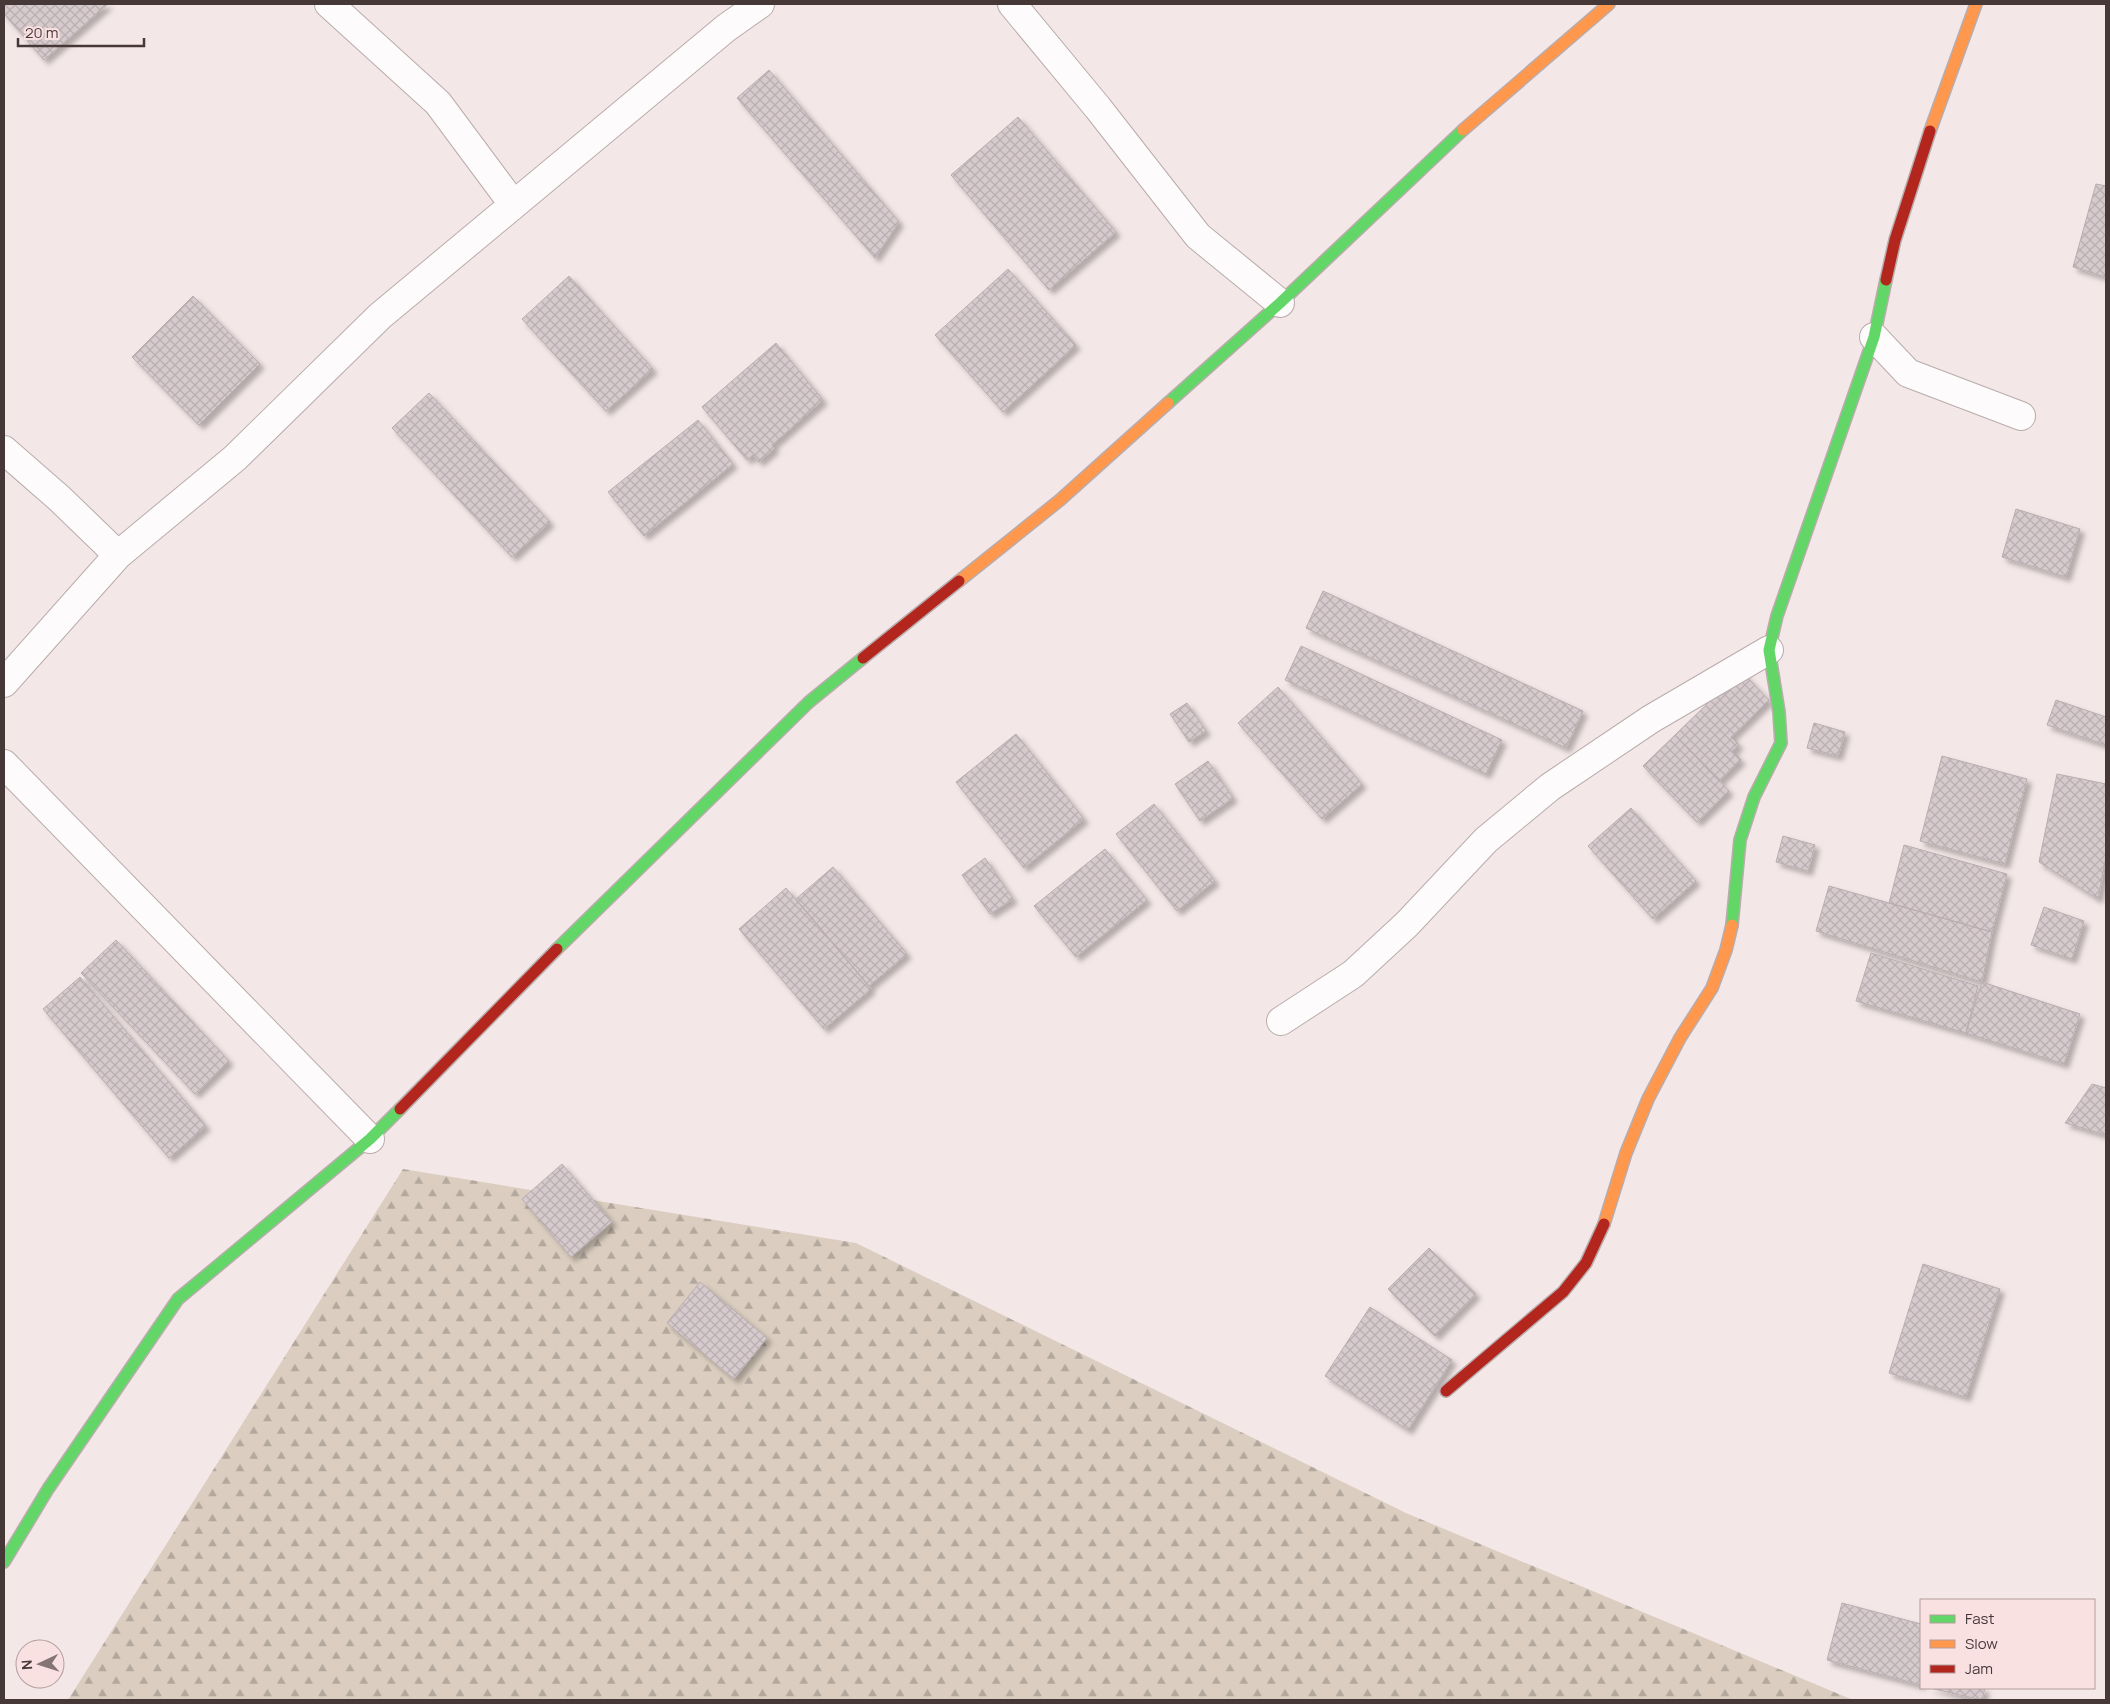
<svg xmlns="http://www.w3.org/2000/svg" width="2110" height="1704" viewBox="0 0 2110 1704" font-family="Manrope,sans-serif">
  <defs>
    <pattern id="forest-firs" width="22" height="20" patternUnits="userSpaceOnUse" patternTransform="scale(1.25)"><rect width="22" height="20" fill="#dbcec0"/><path d="M5 1l3.5 6h-7zM16 11l3.5 6h-7z" fill="#b3a89d"/></pattern>
    <pattern id="building-cross-hatch" width="8" height="8" patternUnits="userSpaceOnUse" patternTransform="scale(1.25)"><rect width="8" height="8" fill="#d6cacd"/><path d="M0 0l8 8M0 8l8-8" fill="none" stroke="#b9aeb1"/></pattern>
    <filter id="shadow"><feDropShadow dx="4.5" dy="4.5" stdDeviation="2.5" flood-color="#0004"/></filter>
  </defs>
  <rect width="100%" height="100%" fill="#f4e7e7"/>
  <path fill="url(#forest-firs)" d="M 403,1169 L 856,1243 L 1406,1513 L 1853,1700 L 68,1700 Z"/>
  <path fill="url(#building-cross-hatch)" stroke="#b9adb0" filter="url(#shadow)" d="M 4,4 L 108,4 L 44,60 L 4,14 Z
    M 769,70 L 899,222 L 875,258 L 737,98 Z
    M 1018,117 L 1116,232 L 1049,290 L 951,175 Z
    M 2096,184 L 2106,186 L 2106,277 L 2073,267 Z
    M 1008,269 L 1076,345 L 1003,412 L 935,335 Z
    M 569,276 L 653,369 L 606,411 L 522,319 Z
    M 193,296 L 260,364 L 199,425 L 132,357 Z
    M 776,343 L 823,400 L 772,445 L 775,448 L 759,462 L 753,455 L 747,460 L 702,407 Z
    M 429,393 L 550,522 L 512,557 L 392,428 Z
    M 698,420 L 733,464 L 644,536 L 608,492 Z
    M 2016,509 L 2080,529 L 2066,577 L 2002,557 Z
    M 1323,591 L 1583,711 L 1566,748 L 1306,628 Z
    M 1301,646 L 1502,740 L 1486,774 L 1285,680 Z
    M 1741,671 L 1769,700 L 1731,737 L 1739,745 L 1732,751 L 1741,760 L 1719,781 L 1675,735 Z
    M 1278,687 L 1362,784 L 1322,819 L 1238,723 Z
    M 2056,700 L 2106,717 L 2106,745 L 2047,725 Z
    M 1187,703 L 1206,731 L 1189,742 L 1170,714 Z
    M 1814,723 L 1845,732 L 1838,756 L 1807,748 Z
    M 1016,734 L 1084,819 L 1024,868 L 956,782 Z
    M 1675,735 L 1729,791 L 1697,822 L 1643,766 Z
    M 1942,756 L 2027,779 L 2005,864 L 1920,841 Z
    M 1208,761 L 1233,798 L 1200,821 L 1175,784 Z
    M 2057,774 L 2106,784 L 2106,857 L 2098,899 L 2039,862 Z
    M 1154,804 L 1215,881 L 1177,911 L 1116,834 Z
    M 1631,808 L 1696,881 L 1653,919 L 1588,846 Z
    M 1783,836 L 1815,845 L 1808,871 L 1776,862 Z
    M 1904,845 L 2007,874 L 1992,932 L 1889,903 Z
    M 1105,849 L 1147,900 L 1076,957 L 1034,906 Z
    M 985,858 L 1013,899 L 990,914 L 962,875 Z
    M 833,867 L 907,954 L 869,986 L 796,899 Z
    M 1829,886 L 1992,932 L 1982,982 L 1816,931 Z
    M 786,888 L 871,989 L 824,1029 L 739,929 Z
    M 2044,907 L 2084,921 L 2072,959 L 2031,945 Z
    M 116,940 L 229,1061 L 195,1094 L 81,973 Z
    M 1871,953 L 1978,986 L 1966,1033 L 1856,1001 Z
    M 80,977 L 206,1126 L 169,1158 L 43,1009 Z
    M 1982,982 L 2080,1014 L 2064,1064 L 1966,1033 Z
    M 2092,1084 L 2106,1088 L 2106,1135 L 2065,1123 Z
    M 562,1164 L 612,1222 L 571,1257 L 522,1199 Z
    M 1429,1248 L 1476,1294 L 1435,1336 L 1388,1289 Z
    M 1923,1264 L 2000,1289 L 1966,1397 L 1889,1373 Z
    M 700,1282 L 767,1338 L 734,1379 L 667,1323 Z
    M 1370,1307 L 1452,1360 L 1408,1430 L 1325,1376 Z
    M 1842,1603 L 1921,1624 L 1921,1685 L 1827,1660 Z
    M 1930,1688 L 1985,1688 L 1982,1700 Z"/>
  <g fill="none" stroke-linecap="round" stroke-linejoin="round">
    <defs>
      <path id="street" d="M 329,4 L 438,103 L 513,204
        M 1012,4 L 1098,108 L 1198,236 L 1280,303
        M 1874,337 L 1908,373 L 2021,416
        M 4,450 L 59,498 L 118,555
        M 4,683 L 118,555 L 235,458 L 380,316 L 726,28 L 760,4
        M 4,764 L 370,1139
        M 1281,1021 L 1353,974 L 1407,924 L 1486,840 L 1550,787 L 1651,719 L 1769,650"/>
      <path id="fast" d="M 1168,403 L 1280,303 L 1463,130
        M 1732,925 L 1740,840 L 1754,797 L 1781,743 L 1779,712 L 1769,650 L 1777,616 L 1874,337 L 1886,280
        M 557,949 L 809,702 L 863,658
        M 4,1562 L 48,1489 L 178,1299 L 370,1139 L 400,1109"/>
      <path id="slow" d="M 1463,130 L 1609,4
        M 1930,131 L 1976,4
        M 959,581 L 1060,500 L 1168,403
        M 1604,1224 L 1626,1153 L 1648,1099 L 1680,1038 L 1712,988 L 1726,950 L 1732,925"/>
      <path id="jam" d="M 1886,280 L 1895,240 L 1930,131
        M 863,658 L 959,581
        M 400,1109 L 557,949
        M 1446,1391 L 1563,1292 L 1586,1263 L 1604,1224"/>
    </defs>
    <use href="#street" stroke="#b9acac" stroke-width="30"/>
    <use href="#fast" stroke="#b9acac" stroke-width="14"/>
    <use href="#slow" stroke="#b9acac" stroke-width="14"/>
    <use href="#jam" stroke="#b9acac" stroke-width="14"/>
    <use href="#street" stroke="#fdfbfb" stroke-width="28"/>
    <use href="#fast" stroke="#63d668" stroke-width="11"/>
    <use href="#slow" stroke="#ff974d" stroke-width="11"/>
    <use href="#jam" stroke="#b3261e" stroke-width="11"/>
  </g>
  <rect width="2110" height="1704" fill="none" stroke="#473838" stroke-width="10"/>
  <rect x="1920" y="1599" width="175" height="90" fill="#fae1e1" stroke="#b29d9d"/>
  <rect x="1930" y="1615" width="25" height="8" fill="#63d668" stroke="#b29d9d"/>
  <text x="1965" y="1624" font-size="15" fill="#473838">Fast</text>
  <rect x="1930" y="1640" width="25" height="8" fill="#ff974d" stroke="#b29d9d"/>
  <text x="1965" y="1649" font-size="15" fill="#473838">Slow</text>
  <rect x="1930" y="1665" width="25" height="8" fill="#b3261e" stroke="#b29d9d"/>
  <text x="1965" y="1674" font-size="15" fill="#473838">Jam</text>
  <g transform="translate(40 1664) rotate(266)"><circle r="24" fill="#fae1e1" stroke="#b29d9d"/>
  <path d="M0-4L9 19L0 12L-9 19Z" fill="#847575"/>
  <text y="-8" font-size="14" font-weight="bold" text-anchor="middle" fill="#473838">N</text>
  </g>
  <path d="M18 38v8h126v-8" fill="none" stroke="#473838" stroke-width="2.5"/>
  <text x="25" y="38" font-size="15" fill="#473838" stroke="#fae1e1" stroke-width="4" paint-order="stroke">20 m</text>
</svg>
